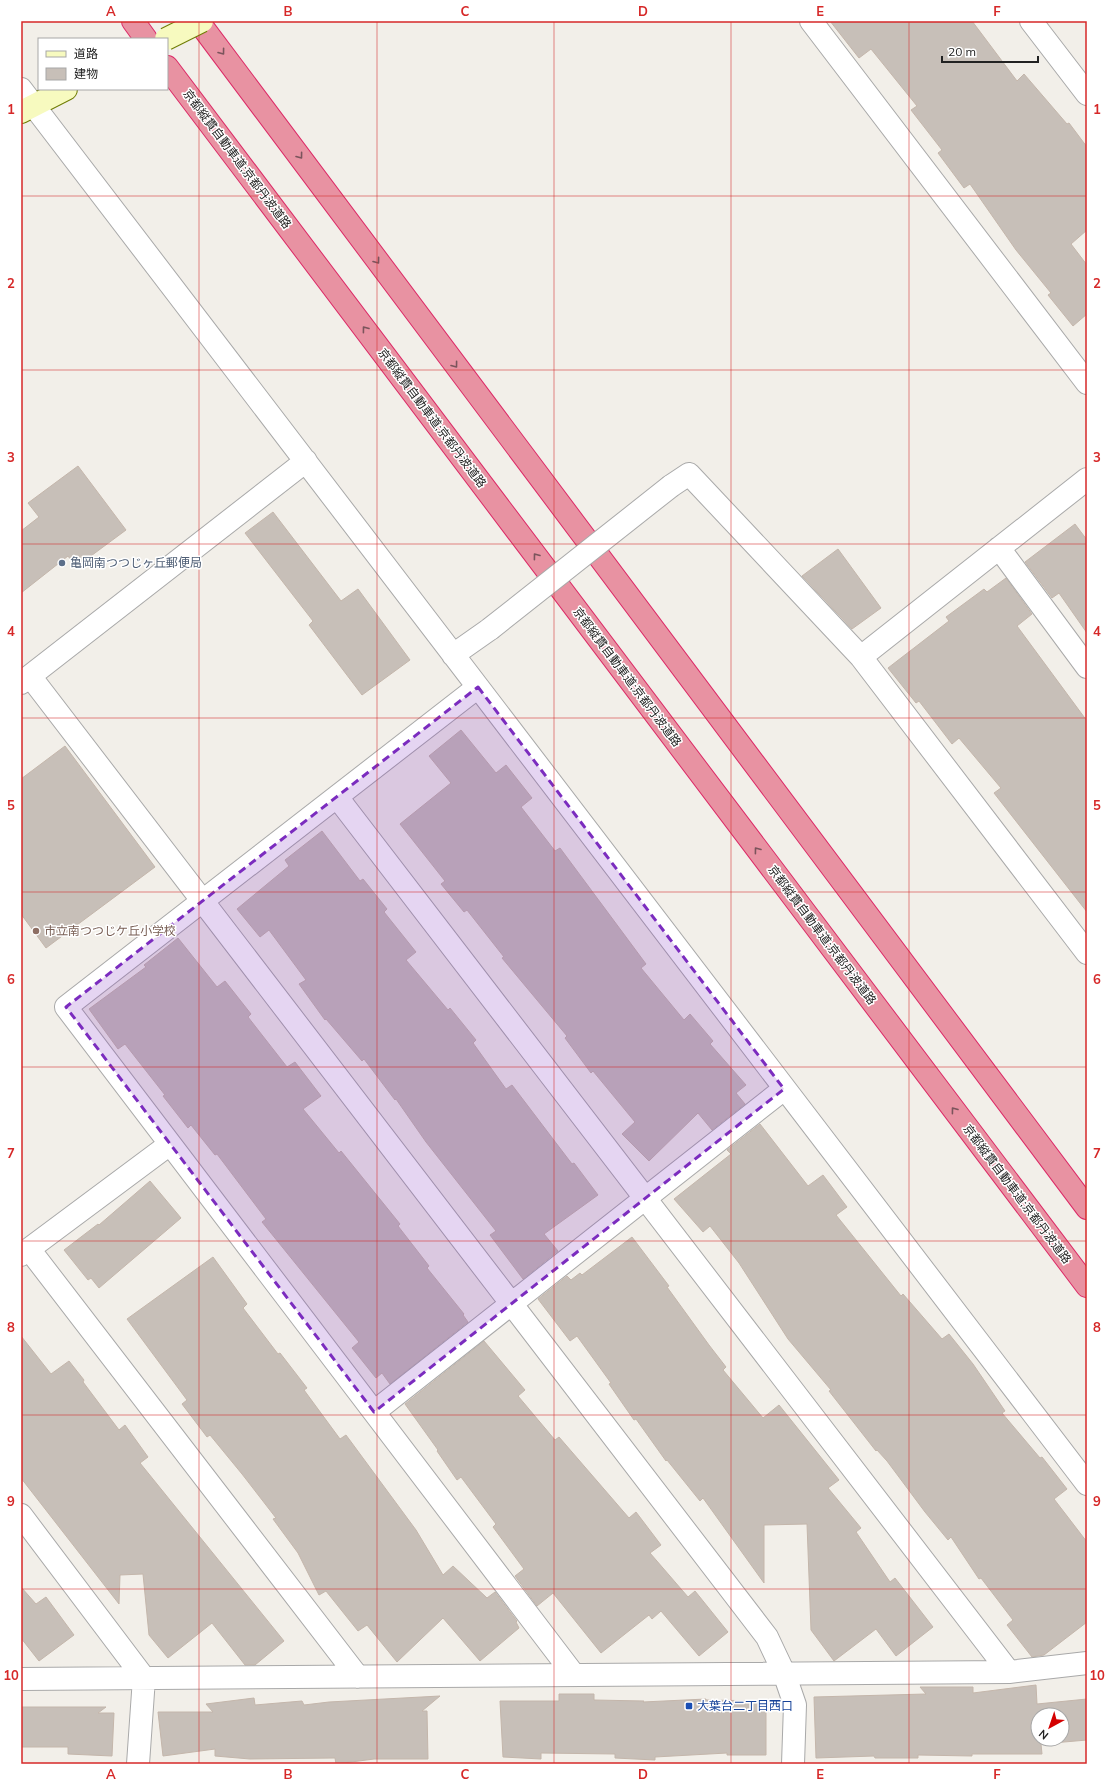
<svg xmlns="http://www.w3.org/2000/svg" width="1108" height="1785" viewBox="0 0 1108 1785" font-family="Mulish,'Noto Sans JP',sans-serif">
  <rect width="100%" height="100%" fill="#f2efe9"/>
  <path fill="#c7bfb8" stroke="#c4b6ab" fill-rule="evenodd" d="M 830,21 L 972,21 L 1017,81 L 1024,74 L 1067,124 L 1069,123 L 1087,147 L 1087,230 L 1071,244 L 1087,265 L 1087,314 L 1073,326 L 1048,295 L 1051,293 L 1016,250 L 970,184 L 964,188 L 938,153 L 942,150 L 911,110 L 917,106 L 871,49 L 859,58 Z
    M 78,466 L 126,530 L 76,567 L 68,556 L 21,593 L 21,531 L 39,517 L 28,503 Z
    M 273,512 L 341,601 L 358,589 L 410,660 L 362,695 L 309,625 L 313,621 L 245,533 Z
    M 1075,524 L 1087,540 L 1087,633 L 1059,593 L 1052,598 L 1025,562 Z
    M 838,549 L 881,608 L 852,629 L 802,576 Z
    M 1006,578 L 1032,614 L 1017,626 L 1087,721 L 1087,912 L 994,793 L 1001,788 L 959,738 L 952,744 L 919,701 L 916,703 L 888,668 L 949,621 L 946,617 L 984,589 L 987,592 Z
    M 461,730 L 496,773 L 506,765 L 532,798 L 521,807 L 555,851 L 560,848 L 646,964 L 641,968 L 684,1020 L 690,1014 L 713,1041 L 710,1044 L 746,1085 L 736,1093 L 745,1104 L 712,1130 L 698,1113 L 649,1161 L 622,1134 L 635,1122 L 593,1071 L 591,1073 L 565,1038 L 567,1036 L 502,958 L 504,957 L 467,910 L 464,912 L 441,884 L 445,881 L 400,824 L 451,783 L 429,756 Z
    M 65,746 L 155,867 L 46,948 L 21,914 L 21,779 Z
    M 322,831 L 360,881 L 363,879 L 387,909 L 384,912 L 416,952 L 406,960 L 448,1010 L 450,1008 L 476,1040 L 473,1043 L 506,1089 L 512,1085 L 572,1164 L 574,1163 L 598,1195 L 544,1234 L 558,1251 L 523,1279 L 490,1235 L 496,1231 L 426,1142 L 396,1099 L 395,1100 L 364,1059 L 362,1061 L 326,1019 L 325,1020 L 299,984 L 306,980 L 269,930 L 260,937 L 237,909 L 289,866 L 285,860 Z
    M 178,938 L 217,987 L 225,981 L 251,1014 L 248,1017 L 287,1067 L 295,1062 L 321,1096 L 303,1109 L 339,1153 L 341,1151 L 400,1224 L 398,1226 L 429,1266 L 427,1268 L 464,1314 L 463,1315 L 468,1322 L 390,1384 L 382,1373 L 376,1378 L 352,1348 L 359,1342 L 262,1222 L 266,1219 L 217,1154 L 215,1155 L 191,1125 L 188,1128 L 163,1096 L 165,1095 L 125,1044 L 118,1049 L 89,1009 L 146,967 L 144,965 Z
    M 760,1124 L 808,1186 L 823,1175 L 847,1207 L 836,1215 L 901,1296 L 903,1294 L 942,1339 L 949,1334 L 973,1364 L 1005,1411 L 1002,1413 L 1040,1458 L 1042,1457 L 1067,1489 L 1054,1499 L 1087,1542 L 1087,1622 L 1044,1655 L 1032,1657 L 1007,1625 L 1013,1620 L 981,1578 L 979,1579 L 951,1537 L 948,1540 L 925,1512 L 887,1461 L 877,1450 L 876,1451 L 829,1391 L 831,1390 L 788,1339 L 739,1263 L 710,1226 L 703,1232 L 674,1199 L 731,1154 L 727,1150 Z
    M 150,1181 L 181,1218 L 99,1288 L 91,1278 L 88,1280 L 64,1250 L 98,1224 L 99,1225 Z
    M 632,1237 L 669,1286 L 667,1287 L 709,1345 L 726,1367 L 723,1370 L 763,1418 L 779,1405 L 839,1480 L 828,1488 L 861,1528 L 856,1532 L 890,1582 L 895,1578 L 933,1627 L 896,1656 L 876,1629 L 834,1661 L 811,1630 L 807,1524 L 764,1525 L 764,1583 L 703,1498 L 700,1501 L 667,1460 L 666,1461 L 636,1419 L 634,1420 L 609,1384 L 611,1383 L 577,1336 L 570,1341 L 538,1299 L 567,1276 L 571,1280 L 580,1273 L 582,1275 Z
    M 213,1257 L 247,1304 L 243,1308 L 278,1354 L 280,1353 L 307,1388 L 304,1390 L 340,1439 L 346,1435 L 416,1530 L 443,1575 L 453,1566 L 487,1598 L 495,1592 L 517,1621 L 516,1622 L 519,1628 L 480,1661 L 443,1618 L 397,1662 L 367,1625 L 358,1631 L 326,1591 L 319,1595 L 298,1553 L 273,1519 L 276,1518 L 242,1474 L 210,1435 L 207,1437 L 182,1404 L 187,1400 L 127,1319 Z
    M 21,1336 L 51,1374 L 69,1361 L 84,1380 L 83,1382 L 119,1430 L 125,1425 L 148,1457 L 140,1463 L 284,1641 L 255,1665 L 245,1665 L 212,1623 L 168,1658 L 149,1635 L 143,1574 L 120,1575 L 119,1604 L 21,1478 Z
    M 484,1341 L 525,1390 L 518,1396 L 555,1440 L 559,1437 L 629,1518 L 636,1512 L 661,1545 L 650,1553 L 688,1597 L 695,1591 L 728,1632 L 699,1656 L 661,1611 L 652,1619 L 649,1615 L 601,1653 L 553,1593 L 537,1606 L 515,1576 L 524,1569 L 493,1527 L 496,1524 L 461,1477 L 457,1480 L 437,1451 L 438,1450 L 405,1404 Z
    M 21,1587 L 36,1604 L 46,1597 L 74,1635 L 39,1661 L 21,1638 Z
    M 1036,1685 L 1037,1704 L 1087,1699 L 1087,1740 L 1041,1744 L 1042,1754 L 972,1754 L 972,1756 L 918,1755 L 918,1758 L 875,1758 L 874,1756 L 816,1758 L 814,1697 L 926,1694 L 920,1687 L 973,1687 L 973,1693 ZM 1038,1715 L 1062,1715 L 1062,1739 L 1038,1739 Z
    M 559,1694 L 594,1694 L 594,1700 L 644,1701 L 643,1702 L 706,1699 L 706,1700 L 766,1701 L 766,1755 L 727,1755 L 727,1753 L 655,1757 L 655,1760 L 615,1758 L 615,1754 L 541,1753 L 541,1759 L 503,1757 L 500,1701 L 559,1701 Z
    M 440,1696 L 422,1711 L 427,1711 L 428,1759 L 374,1759 L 336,1764 L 335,1758 L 250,1759 L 215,1756 L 215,1749 L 163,1756 L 158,1712 L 213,1712 L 206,1704 L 254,1698 L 255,1705 L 302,1701 L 304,1705 L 329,1702 Z
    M 21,1707 L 106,1707 L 98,1713 L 114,1713 L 112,1756 L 68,1754 L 68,1747 L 21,1747 Z"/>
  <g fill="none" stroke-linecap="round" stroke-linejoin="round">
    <defs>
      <path id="street" d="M 811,21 L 1087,383
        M 1031,21 L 1087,94
        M 21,89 L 1087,1484
        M 671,486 L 689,474 L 861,657 L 1087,953
        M 999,548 L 1087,667
        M 453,655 L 490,629
        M 861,657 L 1087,479
        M 30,676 L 767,1637 L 784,1673 L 795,1705 L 793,1764
        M 21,683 L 306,461
        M 478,687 L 66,1007 L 574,1675
        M 337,797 L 1009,1672
        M 29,1249 L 358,1677
        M 21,1255 L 170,1144
        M 374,1412 L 784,1089
        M 21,1515 L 144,1678 L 138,1764
        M 21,1679 L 1009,1672 L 1087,1663"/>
      <path id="secondary" d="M 21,112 L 66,89"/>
      <path id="highway" d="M 133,21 L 146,39
        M 198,21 L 1087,1208
        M 167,67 L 1087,1286"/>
    </defs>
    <use href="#street" stroke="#a9a9a9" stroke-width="24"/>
    <use href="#secondary" stroke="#707d05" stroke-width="24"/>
    <use href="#highway" stroke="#dc2a67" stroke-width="24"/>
    <use href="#street" stroke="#fff" stroke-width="22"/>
    <use href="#secondary" stroke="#f7fabf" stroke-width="22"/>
    <use href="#highway" stroke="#e892a2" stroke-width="22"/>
    <defs>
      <path id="street-bridge" d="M 490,629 L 671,486"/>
      <path id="secondary-bridge" d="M 166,39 L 202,21"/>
    </defs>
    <use href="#street-bridge" stroke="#a9a9a9" stroke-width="24" stroke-linecap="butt"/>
    <use href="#secondary-bridge" stroke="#707d05" stroke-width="24" stroke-linecap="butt"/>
    <use href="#street-bridge" stroke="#fff" stroke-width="22"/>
    <use href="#secondary-bridge" stroke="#f7fabf" stroke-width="22"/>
  </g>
  <defs><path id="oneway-chevron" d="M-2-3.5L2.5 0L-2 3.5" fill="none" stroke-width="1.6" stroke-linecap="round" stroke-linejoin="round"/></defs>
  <g stroke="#7b545c">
    <use href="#oneway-chevron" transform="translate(222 52) rotate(53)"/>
    <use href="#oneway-chevron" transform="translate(300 156) rotate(53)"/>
    <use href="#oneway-chevron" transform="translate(377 261) rotate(53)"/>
    <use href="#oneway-chevron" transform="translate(365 329) rotate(-127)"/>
    <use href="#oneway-chevron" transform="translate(455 365) rotate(53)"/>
    <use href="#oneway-chevron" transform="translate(536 556) rotate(-127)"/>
    <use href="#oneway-chevron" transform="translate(757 850) rotate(-127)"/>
    <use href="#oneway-chevron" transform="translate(954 1110) rotate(-127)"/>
  </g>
  <path fill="#7b2cbf" fill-opacity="0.2" stroke="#7b2cbf" stroke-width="3" stroke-dasharray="8 5" stroke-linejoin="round" d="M 478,687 L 784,1089 L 374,1412 L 66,1007 Z"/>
  <path fill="none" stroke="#d62828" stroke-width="1" stroke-opacity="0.55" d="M 199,21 L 199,1764M 377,21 L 377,1764M 554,21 L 554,1764M 731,21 L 731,1764M 909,21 L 909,1764M 21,196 L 1087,196M 21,370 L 1087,370M 21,544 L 1087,544M 21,718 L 1087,718M 21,892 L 1087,892M 21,1067 L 1087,1067M 21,1241 L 1087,1241M 21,1415 L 1087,1415M 21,1589 L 1087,1589"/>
  <circle fill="#5c6f8a" stroke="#fff" stroke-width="1.5" cx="62" cy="563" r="4"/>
  <circle fill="#8d6e63" stroke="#fff" stroke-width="1.5" cx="36" cy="931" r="4"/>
  <rect fill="#1a4fb4" stroke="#fff" stroke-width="1.5" x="685" y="1702" width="8" height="8" rx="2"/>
  <g text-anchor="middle" stroke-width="3" stroke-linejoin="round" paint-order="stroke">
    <g font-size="12" fill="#222" stroke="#fff">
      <text transform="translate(237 159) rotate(53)" y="4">京都縦貫自動車道;京都丹波道路</text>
      <text transform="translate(432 418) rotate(53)" y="4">京都縦貫自動車道;京都丹波道路</text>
      <text transform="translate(627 677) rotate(53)" y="4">京都縦貫自動車道;京都丹波道路</text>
      <text transform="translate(822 935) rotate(53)" y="4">京都縦貫自動車道;京都丹波道路</text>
      <text transform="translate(1017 1194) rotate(53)" y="4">京都縦貫自動車道;京都丹波道路</text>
    </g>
    <g font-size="12" fill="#4e5e75" stroke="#fff" text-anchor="start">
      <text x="70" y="567">亀岡南つつじヶ丘郵便局</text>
    </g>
    <g font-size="12" fill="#785e54" stroke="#fff" text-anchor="start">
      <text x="44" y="935">市立南つつじケ丘小学校</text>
    </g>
    <g font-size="12" fill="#164399" stroke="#fff" text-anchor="start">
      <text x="697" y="1710">大葉台二丁目西口</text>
    </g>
  </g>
  <rect width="1108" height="1785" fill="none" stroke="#ffffff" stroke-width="44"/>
  <rect x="38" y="38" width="130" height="52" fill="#ffffff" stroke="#a7a7a7"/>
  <rect x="46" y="51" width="20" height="6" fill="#f7fabf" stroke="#a7a7a7"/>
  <text x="74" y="58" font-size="12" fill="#222222">道路</text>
  <rect x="46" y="68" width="20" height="12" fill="#c7bfb8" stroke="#a7a7a7"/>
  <text x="74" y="78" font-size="12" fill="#222222">建物</text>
  <g transform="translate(1050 1727) rotate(220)"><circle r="19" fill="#ffffff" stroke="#a7a7a7"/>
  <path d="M0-3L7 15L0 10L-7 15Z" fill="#d40000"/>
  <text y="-6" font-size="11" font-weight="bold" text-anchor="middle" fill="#222222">N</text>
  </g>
  <path d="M942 56v6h96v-6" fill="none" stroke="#222222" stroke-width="2"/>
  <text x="948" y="56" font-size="12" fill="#222222" stroke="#ffffff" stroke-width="3" paint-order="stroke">20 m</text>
  <rect x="22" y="22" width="1064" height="1741" fill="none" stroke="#d62828" stroke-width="1.5"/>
  <g font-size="13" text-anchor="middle" font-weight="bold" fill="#d62828">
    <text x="111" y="16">A</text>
    <text x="288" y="16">B</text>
    <text x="465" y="16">C</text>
    <text x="643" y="16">D</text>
    <text x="820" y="16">E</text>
    <text x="997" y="16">F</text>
    <text x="11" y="114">1</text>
    <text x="1097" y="114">1</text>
    <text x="11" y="288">2</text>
    <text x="1097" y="288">2</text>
    <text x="11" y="462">3</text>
    <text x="1097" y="462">3</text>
    <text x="11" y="636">4</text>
    <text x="1097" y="636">4</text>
    <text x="11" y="810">5</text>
    <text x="1097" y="810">5</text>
    <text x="11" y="984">6</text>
    <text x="1097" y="984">6</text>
    <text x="11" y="1158">7</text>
    <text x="1097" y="1158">7</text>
    <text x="11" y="1332">8</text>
    <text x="1097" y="1332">8</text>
    <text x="11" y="1506">9</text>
    <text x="1097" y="1506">9</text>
    <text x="11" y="1680">10</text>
    <text x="1097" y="1680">10</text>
    <text x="111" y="1779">A</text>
    <text x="288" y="1779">B</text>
    <text x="465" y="1779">C</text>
    <text x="643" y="1779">D</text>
    <text x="820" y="1779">E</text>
    <text x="997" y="1779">F</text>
  </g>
</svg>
